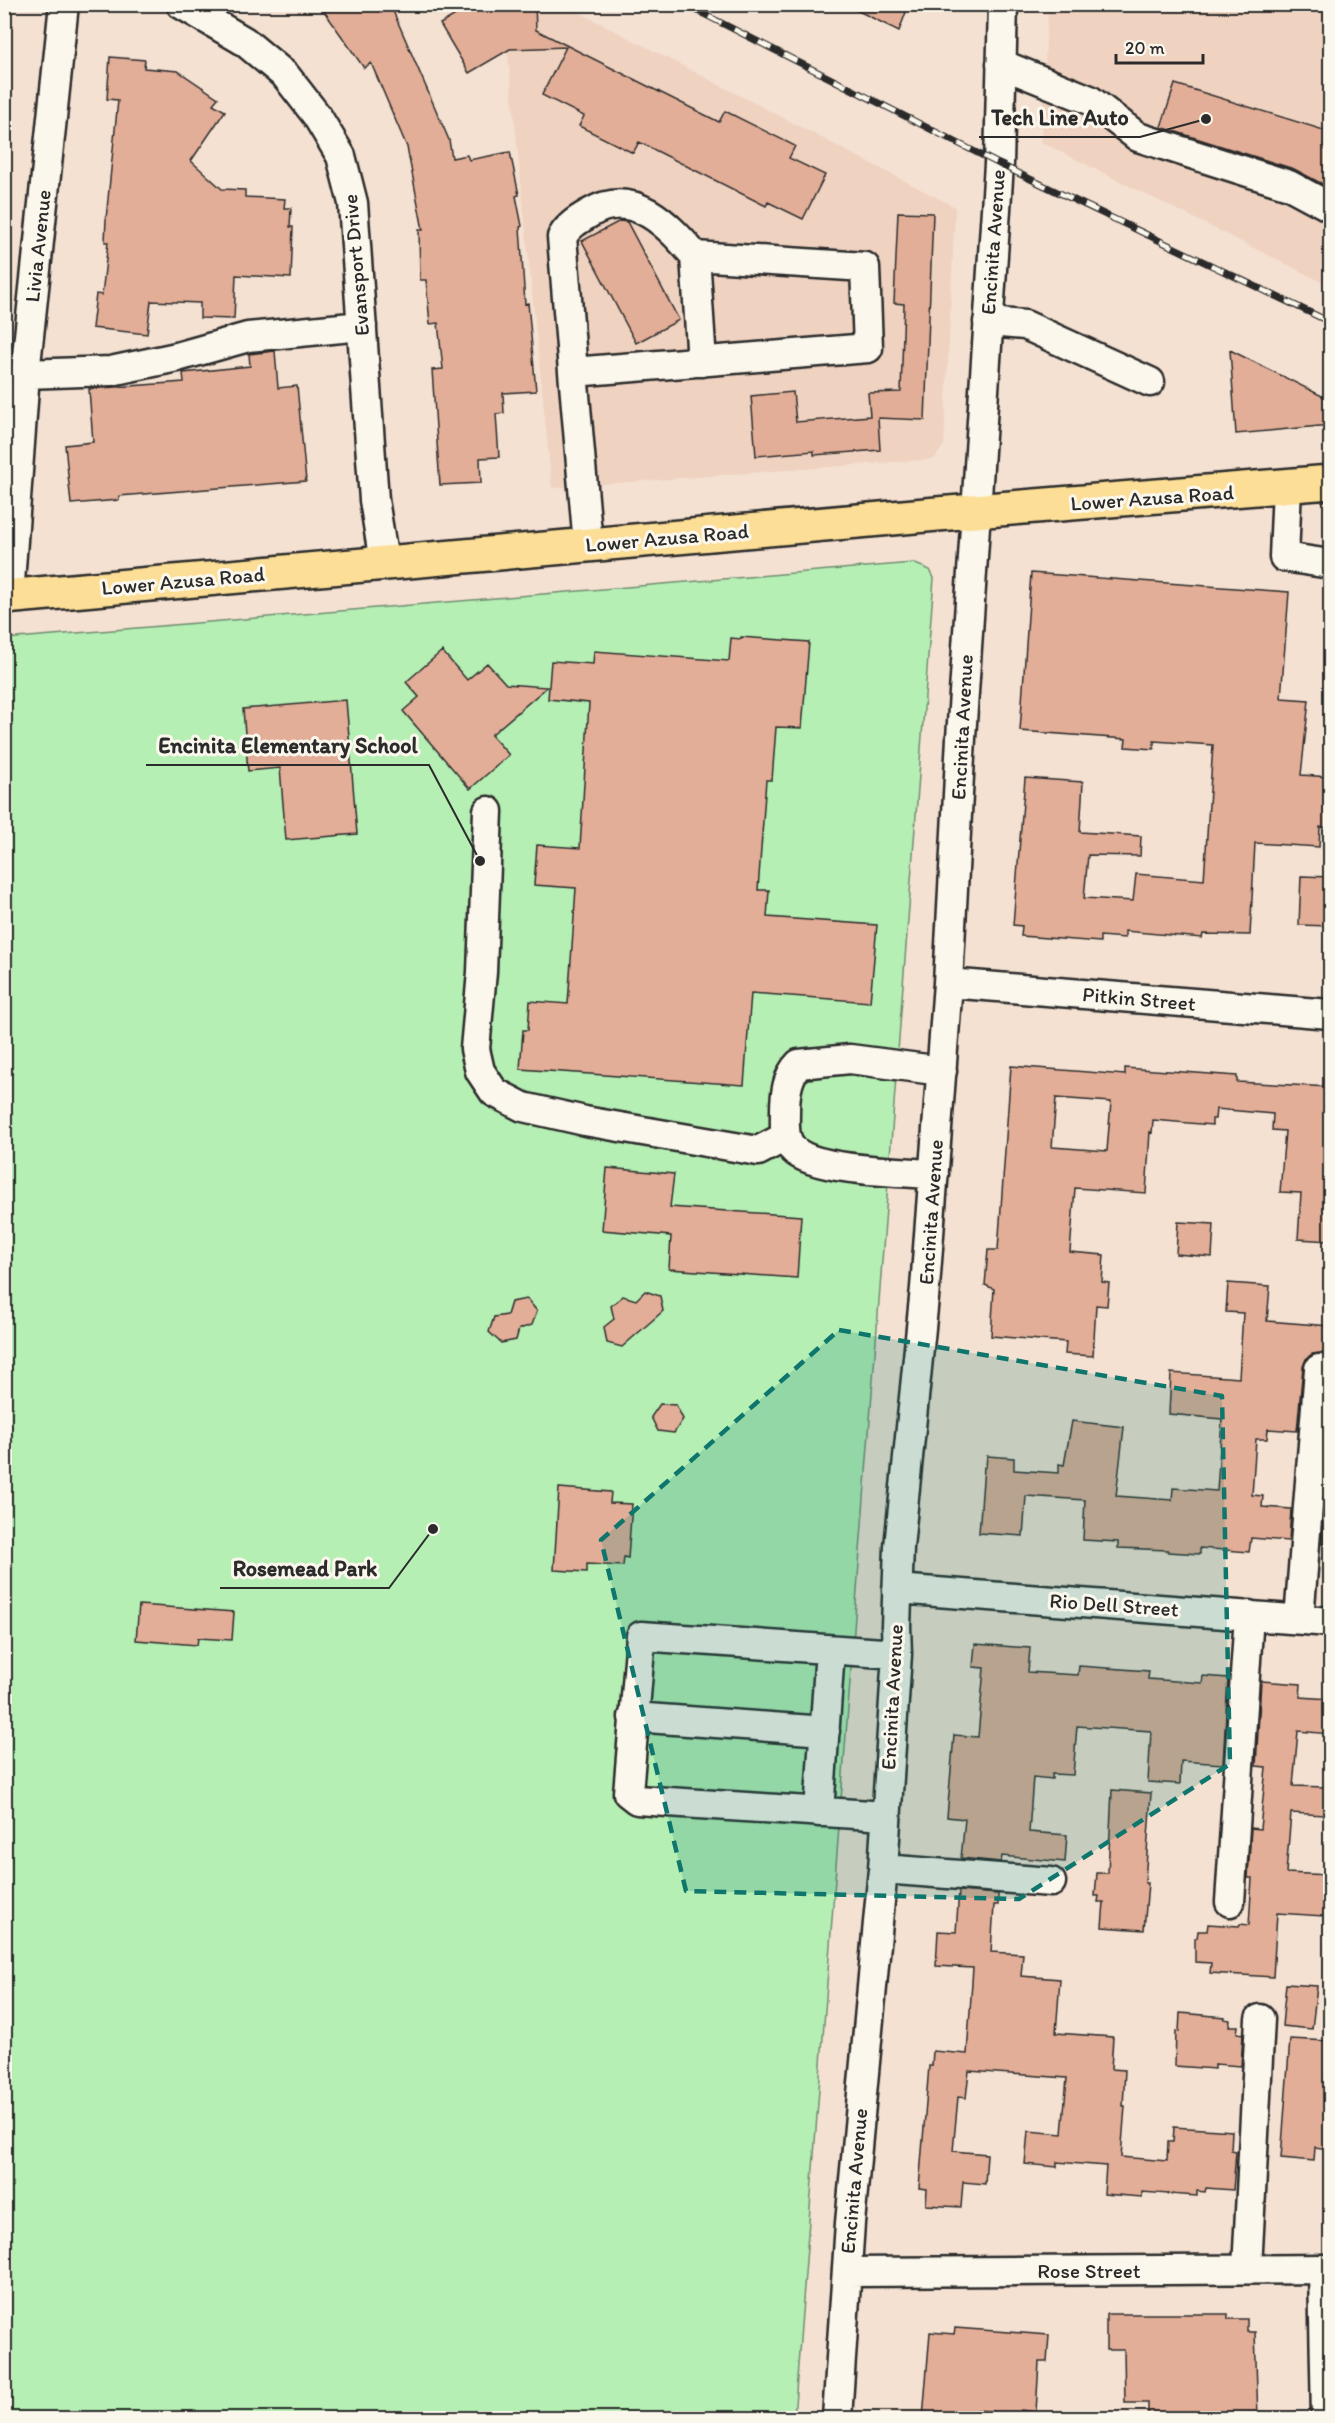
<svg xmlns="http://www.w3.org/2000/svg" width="1335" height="2423" viewBox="0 0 1335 2423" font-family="Itim,sans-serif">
  <rect width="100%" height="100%" fill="#f4e1d2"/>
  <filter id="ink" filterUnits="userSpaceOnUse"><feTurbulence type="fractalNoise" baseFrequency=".0167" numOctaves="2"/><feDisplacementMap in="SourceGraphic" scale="12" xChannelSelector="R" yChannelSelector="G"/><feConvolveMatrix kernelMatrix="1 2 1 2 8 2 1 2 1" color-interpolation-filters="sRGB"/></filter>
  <g filter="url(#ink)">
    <path fill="#efd2c0" d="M 503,5 L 565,5 L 955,207 L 944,445 L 934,459 L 552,488 Z
      M 1048,5 L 1330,5 L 1330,286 L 1041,142 Z"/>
    <path fill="#b5efb4" stroke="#708d70" stroke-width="1.5" d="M 913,563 L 930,570 L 934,578 L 794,2418 L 5,2418 L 5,639 Z"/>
    <path fill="#e3ae97" stroke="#2b2b2b" stroke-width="1.5" fill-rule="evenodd" d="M 319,4 L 390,4 L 449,140 L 452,158 L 467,155 L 469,160 L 510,152 L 519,195 L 516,196 L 522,226 L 520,227 L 525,304 L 528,303 L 536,391 L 503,393 L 504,413 L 496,414 L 499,457 L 480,458 L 481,483 L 440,485 L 432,370 L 443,369 L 438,323 L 430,324 L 426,280 L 420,280 L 419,230 L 423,230 L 407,147 L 371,63 L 364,68 Z
      M 474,4 L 535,4 L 536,30 L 719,122 L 725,111 L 795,146 L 789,158 L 825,175 L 803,219 L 768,202 L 766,206 L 639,142 L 633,153 L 579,126 L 584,116 L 542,95 L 566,47 L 510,49 L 469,73 L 440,24 Z
      M 844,4 L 909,4 L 899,31 Z
      M 110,57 L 145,60 L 144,68 L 178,71 L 218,98 L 213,104 L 225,111 L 191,161 L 222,189 L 245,190 L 245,197 L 285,199 L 284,208 L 291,208 L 290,227 L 293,227 L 291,278 L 236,275 L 234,319 L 200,318 L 200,303 L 151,301 L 147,334 L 92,328 L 96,294 L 102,295 L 108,242 L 105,242 L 106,219 L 118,100 L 107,99 Z
      M 1175,84 L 1330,132 L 1330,188 L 1294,169 L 1161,127 Z
      M 898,212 L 933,213 L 925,420 L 878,418 L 880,450 L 814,455 L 814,451 L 756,456 L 751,396 L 793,392 L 796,422 L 870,416 L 868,393 L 901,392 L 904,304 L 894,303 Z
      M 620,221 L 627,222 L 679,320 L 636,343 L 582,241 Z
      M 1230,350 L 1330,400 L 1330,425 L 1236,434 Z
      M 275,351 L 278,388 L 297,386 L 306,481 L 119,496 L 119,500 L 71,504 L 65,445 L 93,442 L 89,389 L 184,382 L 183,373 L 250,366 L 249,354 Z
      M 1031,573 L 1289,592 L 1281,698 L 1309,700 L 1301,775 L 1330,777 L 1330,828 L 1320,827 L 1319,847 L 1255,843 L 1250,935 L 1203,934 L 1202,938 L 1125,931 L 1125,938 L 1100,936 L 1100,942 L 1021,936 L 1022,926 L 1013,925 L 1025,778 L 1083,782 L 1080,832 L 1141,836 L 1140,856 L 1088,855 L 1084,898 L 1133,901 L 1136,874 L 1204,880 L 1213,745 L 1154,741 L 1154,749 L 1125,747 L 1126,739 L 1020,731 Z
      M 741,637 L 809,642 L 802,728 L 776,727 L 772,780 L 766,780 L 758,890 L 769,890 L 767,917 L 877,925 L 870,1002 L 751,993 L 744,1085 L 520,1069 L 523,1030 L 528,1030 L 530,1001 L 568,1004 L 576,888 L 534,885 L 537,845 L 580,848 L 589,703 L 548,699 L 551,661 L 593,664 L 594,651 L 729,661 L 731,638 L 741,639 Z
      M 442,651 L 467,680 L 487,663 L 506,684 L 547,687 L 491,735 L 509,755 L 470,789 L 403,711 L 419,697 L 406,682 Z
      M 346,700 L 357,834 L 286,840 L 280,768 L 248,771 L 243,709 Z
      M 1301,876 L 1330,877 L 1330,926 L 1299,925 Z
      M 1011,1066 L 1125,1075 L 1125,1068 L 1183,1072 L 1237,1076 L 1237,1082 L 1330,1087 L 1330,1241 L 1298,1239 L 1301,1193 L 1280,1192 L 1285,1131 L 1272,1130 L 1273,1114 L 1216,1109 L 1215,1119 L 1212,1119 L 1212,1125 L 1153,1120 L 1152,1133 L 1150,1132 L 1146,1193 L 1075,1188 L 1070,1252 L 1104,1255 L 1102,1282 L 1109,1283 L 1107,1306 L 1096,1305 L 1093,1356 L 1065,1354 L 1066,1342 L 991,1336 L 994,1289 L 985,1285 L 988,1250 L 998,1250 ZM 1056,1098 L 1111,1102 L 1107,1151 L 1052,1147 Z
      M 607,1168 L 674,1174 L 670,1207 L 801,1216 L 797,1278 L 669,1269 L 671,1236 L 602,1230 Z
      M 1178,1222 L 1214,1224 L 1212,1257 L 1176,1254 Z
      M 1228,1283 L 1270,1286 L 1267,1321 L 1330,1326 L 1330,1358 L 1321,1353 L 1312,1354 L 1306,1359 L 1303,1367 L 1297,1431 L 1268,1429 L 1267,1439 L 1256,1439 L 1252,1495 L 1263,1496 L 1262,1507 L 1291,1509 L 1289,1541 L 1251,1538 L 1249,1552 L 1200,1548 L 1200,1554 L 1168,1552 L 1168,1550 L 1118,1548 L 1118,1542 L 1083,1540 L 1085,1500 L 1026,1496 L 1023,1536 L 979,1533 L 984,1467 L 986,1467 L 987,1456 L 1014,1458 L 1014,1470 L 1059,1473 L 1059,1464 L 1064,1465 L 1072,1421 L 1124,1427 L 1116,1496 L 1172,1500 L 1173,1488 L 1217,1491 L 1222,1419 L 1169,1414 L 1171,1373 L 1239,1378 L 1243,1313 L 1226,1312 Z
      M 645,1291 L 660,1296 L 663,1311 L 622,1347 L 607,1343 L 604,1327 L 614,1319 L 611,1306 L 623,1296 L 636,1300 Z
      M 527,1299 L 537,1311 L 532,1325 L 519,1329 L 516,1340 L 501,1343 L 489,1332 L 494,1317 L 507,1315 L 511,1302 Z
      M 660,1404 L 676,1405 L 683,1419 L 674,1433 L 658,1431 L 651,1417 Z
      M 559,1488 L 611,1492 L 610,1503 L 632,1504 L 628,1558 L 624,1557 L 623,1566 L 587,1564 L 587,1572 L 554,1570 Z
      M 1324,1512 L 1330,1513 L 1330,1545 L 1322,1544 Z
      M 139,1605 L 234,1612 L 232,1640 L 198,1638 L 197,1645 L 136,1640 Z
      M 975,1644 L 1030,1648 L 1028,1672 L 1078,1675 L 1079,1666 L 1149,1671 L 1148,1679 L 1202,1683 L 1203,1676 L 1228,1678 L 1223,1764 L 1181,1761 L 1180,1784 L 1148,1782 L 1151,1731 L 1077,1726 L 1073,1775 L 1052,1774 L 1052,1779 L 1033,1777 L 1029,1832 L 1067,1835 L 1065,1862 L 1002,1856 L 1001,1862 L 961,1858 L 965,1819 L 947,1817 L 954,1735 L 978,1737 L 984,1668 L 973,1667 Z
      M 1261,1681 L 1301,1684 L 1300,1697 L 1330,1699 L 1330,1734 L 1298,1731 L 1293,1786 L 1326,1787 L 1324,1815 L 1291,1813 L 1286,1873 L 1330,1875 L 1330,1899 L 1325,1899 L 1324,1916 L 1277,1913 L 1273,1977 L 1210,1973 L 1211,1963 L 1195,1962 L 1195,1938 L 1197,1938 L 1198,1931 L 1207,1931 L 1208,1924 L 1239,1926 L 1240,1924 L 1249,1925 L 1252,1878 L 1248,1878 L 1251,1828 L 1260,1829 L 1266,1767 L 1256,1766 Z
      M 1112,1790 L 1151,1793 L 1145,1883 L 1148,1883 L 1144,1930 L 1102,1927 L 1104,1902 L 1098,1902 L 1099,1896 L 1095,1896 L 1097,1873 L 1108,1873 Z
      M 959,1891 L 998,1894 L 998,1905 L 994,1905 L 991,1952 L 1023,1954 L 1021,1976 L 1060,1979 L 1056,2033 L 1113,2037 L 1111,2069 L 1125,2070 L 1123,2106 L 1125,2106 L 1121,2157 L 1167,2161 L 1168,2142 L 1173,2142 L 1174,2127 L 1232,2131 L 1231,2150 L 1236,2151 L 1233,2190 L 1206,2188 L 1205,2192 L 1197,2191 L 1197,2196 L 1142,2192 L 1142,2197 L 1104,2194 L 1106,2166 L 1057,2162 L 1057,2167 L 1025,2164 L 1028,2131 L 1062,2134 L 1067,2078 L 969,2071 L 966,2098 L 958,2097 L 953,2151 L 987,2154 L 985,2184 L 963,2182 L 961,2207 L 926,2205 L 927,2189 L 919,2188 L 929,2066 L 932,2066 L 933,2051 L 967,2054 L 973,1968 L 936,1966 L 938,1931 L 956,1932 Z
      M 1286,1984 L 1317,1986 L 1312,2029 L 1282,2026 Z
      M 1180,2013 L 1225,2017 L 1224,2019 L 1230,2020 L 1229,2026 L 1238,2026 L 1237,2033 L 1243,2034 L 1241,2066 L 1215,2064 L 1215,2069 L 1175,2066 L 1176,2031 L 1179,2032 Z
      M 1290,2039 L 1328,2041 L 1325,2080 L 1330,2081 L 1328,2149 L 1315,2147 L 1314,2161 L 1281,2158 Z
      M 1106,2314 L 1228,2314 L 1228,2319 L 1247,2319 L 1247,2332 L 1255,2332 L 1258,2418 L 1148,2418 L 1148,2403 L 1125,2403 L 1124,2350 L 1106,2350 Z
      M 955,2328 L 1049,2335 L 1047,2362 L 1039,2362 L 1036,2412 L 1021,2410 L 1021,2414 L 977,2410 L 976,2418 L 923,2418 L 930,2332 L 954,2334 Z"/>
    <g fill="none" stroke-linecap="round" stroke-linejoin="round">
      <defs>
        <path id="minor" d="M 181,4 L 244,41 L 286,76 L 317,116 L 341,156 L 353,203 L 374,500 L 384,562
          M 1001,64 L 1090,100 L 1138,137 L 1289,185 L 1330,207
          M 695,256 L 702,362
          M 988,322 L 1025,325 L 1150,382
          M 573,372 L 868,348 L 865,267 L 695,256 C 668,225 634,187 590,213 C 578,220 569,225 562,237 C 570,340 579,442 588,545
          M 25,374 L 111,371 L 177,357 L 248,337 L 362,326
          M 1287,487 L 1284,557 L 1330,564
          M 9,596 L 25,374 L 64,4
          M 488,811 L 482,972 L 475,1049 L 480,1071 L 494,1092 L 523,1107 L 585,1121 L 758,1151 L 785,1137
          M 948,983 L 1330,1014
          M 934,1174 C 903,1172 815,1171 794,1150 C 783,1140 785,1125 785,1111 C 785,1094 787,1076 799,1064 L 850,1059 L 942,1071
          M 897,1589 L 1330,1622
          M 1299,1619 L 1319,1369
          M 633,1717 L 825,1731
          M 819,1812 L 830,1650
          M 886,1816 L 637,1800 L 628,1793 L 641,1636 L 897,1654
          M 883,1869 L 1051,1882
          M 1230,1902 L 1249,1615
          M 1247,2269 L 1260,2019
          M 1323,2269 L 1326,2418
          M 847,2272 L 1330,2269
          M 837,2418 L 850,2223 L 883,1869 L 897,1654 L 896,1626 L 899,1547 L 925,1288 L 948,983 L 961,738 L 999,164 L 1003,4"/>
        <path id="major" d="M 4,597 L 937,514 L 1330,482"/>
      </defs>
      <use href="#minor" stroke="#2b2b2b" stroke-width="33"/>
      <use href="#major" stroke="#2b2b2b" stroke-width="38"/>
      <use href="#minor" stroke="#fbf7ec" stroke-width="28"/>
      <use href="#major" stroke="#fcde96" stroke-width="33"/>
      <defs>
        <path id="rail" d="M 684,4 L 999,164 L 1330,322"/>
      </defs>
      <use href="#rail" stroke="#2b2b2b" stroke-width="7"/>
      <use href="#rail" stroke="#fbf7ec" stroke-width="4.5" stroke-dasharray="14" stroke-linecap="butt"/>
    </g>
  </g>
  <path fill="#0f766e" fill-opacity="0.2" stroke="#0f766e" stroke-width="4.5" stroke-dasharray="12 8" stroke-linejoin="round" d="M 839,1330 L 1222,1396 L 1230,1764 L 1019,1899 L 686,1891 L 601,1540 Z"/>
  <g text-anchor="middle" stroke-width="6" stroke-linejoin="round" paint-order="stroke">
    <g font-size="21" fill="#2b2b2b" stroke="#fbf7ec">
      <text transform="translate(993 242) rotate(-86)" y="7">Encinita Avenue</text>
      <text transform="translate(38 246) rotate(-84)" y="7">Livia Avenue</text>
      <text transform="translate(356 265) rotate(-95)" y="7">Evansport Drive</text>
      <text transform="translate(1152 498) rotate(-4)" y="7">Lower Azusa Road</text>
      <text transform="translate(667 538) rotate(-5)" y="7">Lower Azusa Road</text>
      <text transform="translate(183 581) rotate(-5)" y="7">Lower Azusa Road</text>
      <text transform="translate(962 727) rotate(-87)" y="7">Encinita Avenue</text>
      <text transform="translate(1139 999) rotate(5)" y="7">Pitkin Street</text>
      <text transform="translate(931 1212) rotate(-86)" y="7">Encinita Avenue</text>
      <text transform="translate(1114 1605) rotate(4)" y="7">Rio Dell Street</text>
      <text transform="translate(892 1697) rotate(-87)" y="7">Encinita Avenue</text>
      <text transform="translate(854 2181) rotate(-85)" y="7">Encinita Avenue</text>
      <text x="1089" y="2278">Rose Street</text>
    </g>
  </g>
  <path fill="none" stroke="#2b2b2b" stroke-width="2" d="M1206 119L1140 137H979M480 861L429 765H146M433 1529L389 1588H220"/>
  <g fill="#2b2b2b" stroke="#fbf7ec" stroke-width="2">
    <circle cx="1206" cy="119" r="6"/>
    <circle cx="480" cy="861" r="6"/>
    <circle cx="433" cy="1529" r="6"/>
  </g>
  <g font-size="22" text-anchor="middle" font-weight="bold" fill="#2b2b2b" stroke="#fbf7ec" stroke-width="6" stroke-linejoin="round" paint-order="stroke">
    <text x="1060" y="125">Tech Line Auto</text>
    <text x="288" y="753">Encinita Elementary School</text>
    <text x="305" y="1576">Rosemead Park</text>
  </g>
  <rect width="1335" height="2423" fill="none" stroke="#fbf7ec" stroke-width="24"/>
  <rect x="12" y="12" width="1311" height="2399" fill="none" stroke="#2b2b2b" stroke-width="2" filter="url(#ink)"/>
  <path d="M1116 54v9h87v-9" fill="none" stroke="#2b2b2b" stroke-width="3"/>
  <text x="1125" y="54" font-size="18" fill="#2b2b2b" stroke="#fbf7ec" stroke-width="4.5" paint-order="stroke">20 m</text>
</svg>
